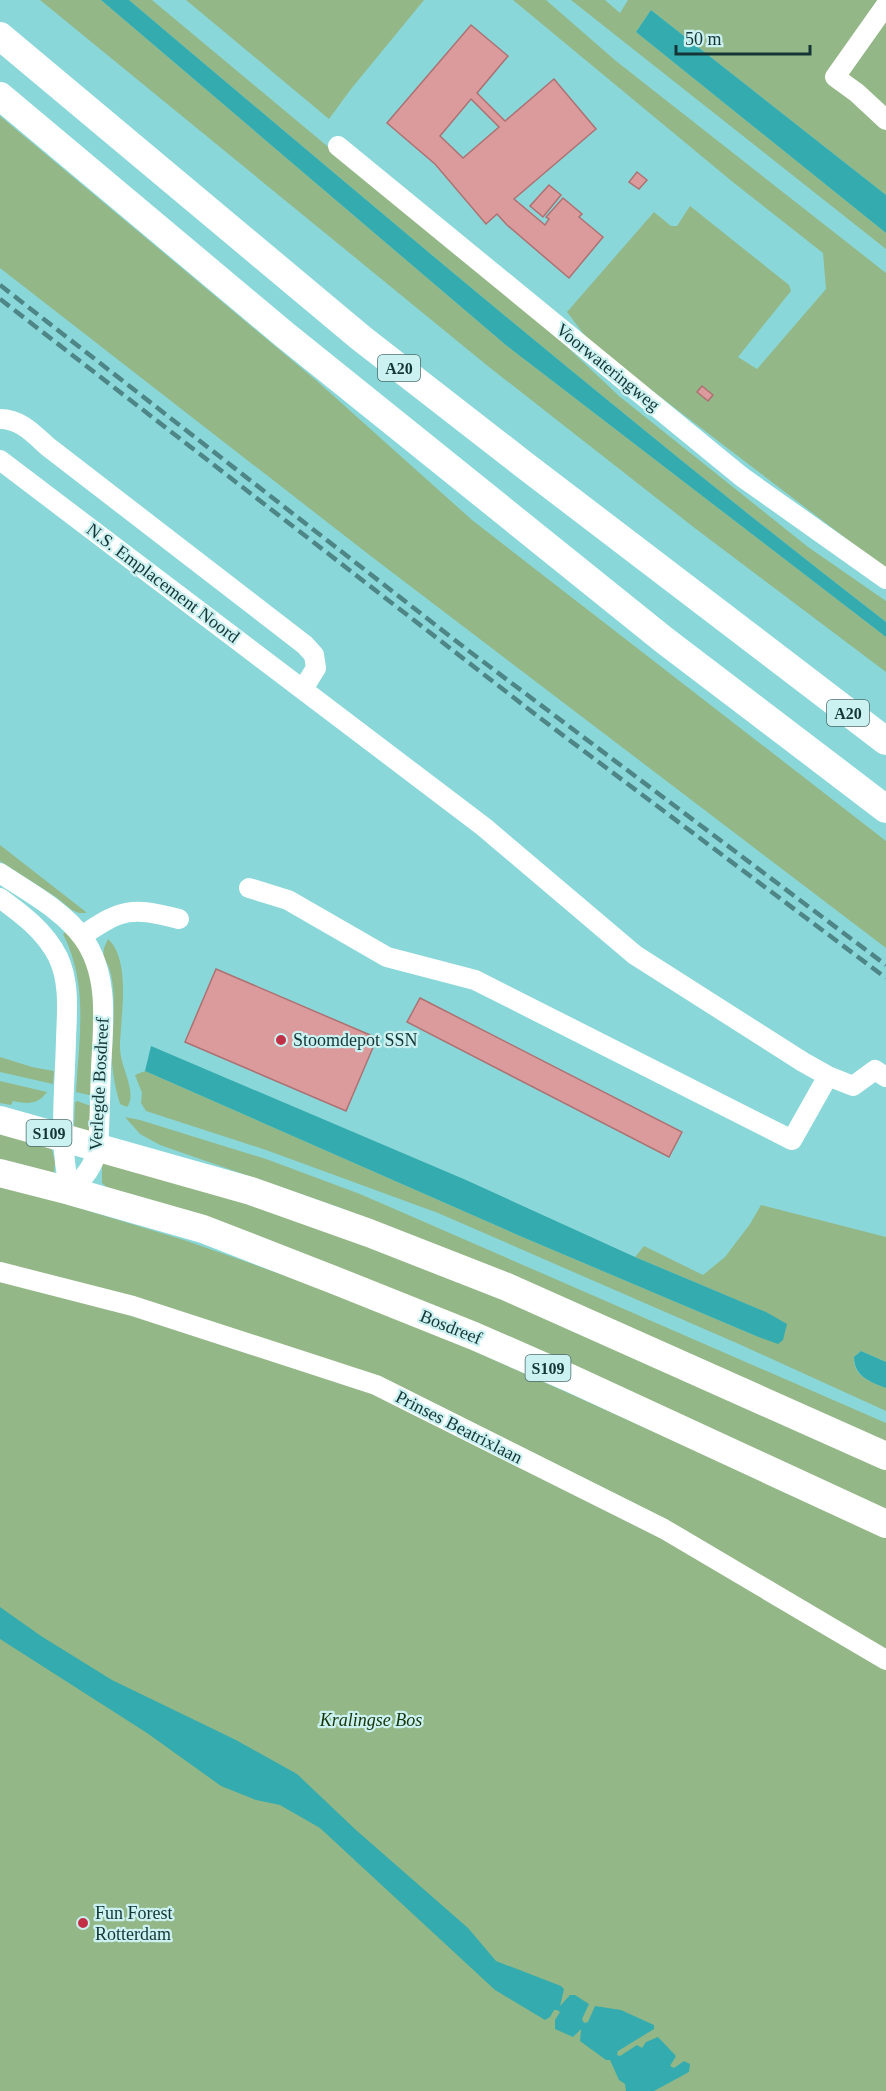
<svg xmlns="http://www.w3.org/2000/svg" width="886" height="2091" viewBox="0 0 886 2091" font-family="Georgia,serif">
  <rect width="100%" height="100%" fill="#8ad7d9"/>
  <path fill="#94b787" d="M 40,0 L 101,0 L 507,346 L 886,637 L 886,672 L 696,529 L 489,367 Z
    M 129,0 L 152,0 L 562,342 L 619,396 L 808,547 L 886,601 L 886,622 C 627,422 379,211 129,0 Z
    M 186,0 L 424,0 L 351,89 L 329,119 Z
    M 513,0 L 546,0 L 616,61 L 886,273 L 886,569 L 591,344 L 567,312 L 654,212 L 671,226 L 677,226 L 690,206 L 789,285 L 791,291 L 738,357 L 757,369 L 826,289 L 823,253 L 734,183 Z
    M 571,0 L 605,0 L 620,13 L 628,0 L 886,0 L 886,195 L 651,10 L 636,32 L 886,233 L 886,249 Z
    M 0,116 L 318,382 L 472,520 L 886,841 L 886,948 L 372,557 L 0,268 Z
    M 0,845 L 86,912 L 86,913 L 79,913 L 72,910 L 56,897 L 0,861 Z
    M 68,930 L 82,950 L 97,992 L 93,1096 L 76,1092 C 79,1037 89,985 63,934 Z
    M 108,939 C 132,961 120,1019 120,1048 C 120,1067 138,1093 127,1107 L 120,1104 C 116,1091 113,1077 112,1063 C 111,1035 121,979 103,957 L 104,948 Z
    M 0,1057 L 32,1067 L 54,1071 L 53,1084 L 0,1072 Z
    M 145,1071 L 520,1236 L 756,1336 L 769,1314 L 765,1312 L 635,1257 L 644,1246 L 703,1275 L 725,1257 L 750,1224 L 761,1205 L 886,1237 L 886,1362 L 861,1351 L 854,1357 C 853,1377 871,1382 886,1388 L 886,1411 L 741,1345 L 438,1213 L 266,1150 L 146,1111 L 141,1103 L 142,1093 L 135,1075 Z
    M 0,1081 L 47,1092 C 38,1105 27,1104 13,1101 L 11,1105 L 0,1103 Z
    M 77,1101 L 91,1106 L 91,1133 L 74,1130 L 75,1103 Z
    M 125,1117 L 140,1120 L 266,1159 L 360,1194 L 886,1423 L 886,1442 L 341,1208 L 160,1145 L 140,1134 Z
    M 0,1124 L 49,1136 L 55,1163 L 54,1173 L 0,1163 Z
    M 102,1153 L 389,1249 L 886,1468 L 886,1511 L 112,1192 L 102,1183 Z
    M 0,1184 L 184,1240 L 343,1296 L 441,1336 L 886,1536 L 886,2091 L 0,2091 Z"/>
  <path fill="#34acaf" d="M 101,0 L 129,0 C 379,211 627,422 886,622 L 886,637 L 507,346 Z
    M 651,10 L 886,195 L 886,233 L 636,32 Z
    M 151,1046 L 466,1180 L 635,1257 L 766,1312 L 787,1324 L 783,1340 L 778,1344 L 756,1336 L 520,1236 L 145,1071 Z
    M 861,1351 L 886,1362 L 886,1388 C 871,1382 854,1377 854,1357 Z
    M 0,1607 L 41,1636 L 112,1680 L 236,1740 L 297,1774 L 356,1830 L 468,1928 L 496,1961 L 561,1986 L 564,1989 L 560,2006 L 570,1995 L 575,1995 L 589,2004 L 582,2019 L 584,2023 L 588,2022 L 595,2006 L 621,2010 L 654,2025 L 654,2029 L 618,2051 L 617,2055 L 620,2056 L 637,2045 L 642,2048 L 646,2042 L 658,2037 L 676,2056 L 670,2066 L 674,2068 L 684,2061 L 690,2064 L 689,2072 L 654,2091 L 626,2091 L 625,2084 L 619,2080 L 610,2060 L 606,2060 L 580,2041 L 581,2029 L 573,2037 L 555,2029 L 555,2020 L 560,2012 L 557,2010 L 554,2010 L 550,2017 L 545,2020 L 495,1990 L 320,1828 L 280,1805 L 256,1800 L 221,1786 L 147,1733 L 0,1639 Z"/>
  <path fill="#db9b9c" stroke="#ad7172" stroke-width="1.5" fill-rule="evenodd" d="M 471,25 L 508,56 L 477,93 L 505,121 L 554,79 L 596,129 L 514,199 L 545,225 L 549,219 L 546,217 L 563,198 L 582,214 L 579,217 L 603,237 L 569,278 L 507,225 L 497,214 L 486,224 L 435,164 L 387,123 ZM 471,99 L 499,127 L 463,158 L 440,136 Z
    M 637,172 L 647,180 L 639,189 L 629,182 Z
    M 549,185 L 561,195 L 543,217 L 530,206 Z
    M 702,386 L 713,395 L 708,401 L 697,392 Z
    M 216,969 L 377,1038 L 346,1111 L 185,1042 Z
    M 420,998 L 682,1132 L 669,1157 L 407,1022 Z"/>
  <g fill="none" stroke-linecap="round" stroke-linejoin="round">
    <path stroke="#fff" stroke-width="20" d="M 886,5 L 835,77 L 857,93 L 886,120
      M 338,146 L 742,477 L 886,579
      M 0,419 C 20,419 33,433 47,446 L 305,645 L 314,655 L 316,668 L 303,689
      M 0,460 L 484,827 L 635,955 L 803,1062 L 828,1076 L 853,1086 L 875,1070 L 886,1077
      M 0,873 C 28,892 63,910 83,938 C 110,975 103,1026 101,1068 C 100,1094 100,1120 98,1147 C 94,1166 85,1177 70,1191 C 58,1142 65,1089 66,1039 C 67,1012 70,982 58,957 C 45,931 22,914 0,898
      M 249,888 L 288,900 L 387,957 L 475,980 L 792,1140 L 828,1076
      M 82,936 C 122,908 132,907 179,919
      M 0,1272 L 133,1306 L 376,1385 L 664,1529 L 886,1660"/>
    <path stroke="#fff" stroke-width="28" d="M 0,36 L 361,338 L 523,464 L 886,741
      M 0,96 L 285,335 L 664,640 L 886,809
      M 0,1120 L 251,1191 L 369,1233 L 507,1287 L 886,1456
      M 0,1173 L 70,1191 L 203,1229 L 334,1280 L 474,1336 L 570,1378 L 886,1524"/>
    <path stroke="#4e8586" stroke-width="4.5" stroke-dasharray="12 6" stroke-linecap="butt" d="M 0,285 L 465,648 L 886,965
      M 0,299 L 540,718 L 886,978"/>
  </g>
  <g fill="#c13046" stroke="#ccf1f1" stroke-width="2">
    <circle cx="281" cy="1040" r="6"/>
    <circle cx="83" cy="1923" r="6"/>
  </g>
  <g text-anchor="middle" stroke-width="4.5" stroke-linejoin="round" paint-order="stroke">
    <g fill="#ccf1f1" stroke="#4b6d6e" stroke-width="1.5">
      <rect x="378" y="355" width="42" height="26" rx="4.5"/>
      <rect x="827" y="700" width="42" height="26" rx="4.5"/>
      <rect x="26.5" y="1120" width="45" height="26" rx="4.5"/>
      <rect x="525.5" y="1355" width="45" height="26" rx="4.5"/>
    </g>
    <g font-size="16" font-weight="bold" fill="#143536">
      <text x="399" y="374">A20</text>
      <text x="848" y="719">A20</text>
      <text x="49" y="1139">S109</text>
      <text x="548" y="1374">S109</text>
    </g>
    <g font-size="18" fill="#143536" stroke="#ccf1f1">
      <text transform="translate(608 367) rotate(39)" y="6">Voorwateringweg</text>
      <text transform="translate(163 583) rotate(37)" y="6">N.S. Emplacement Noord</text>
      <text transform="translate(99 1084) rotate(-87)" y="6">Verlegde Bosdreef</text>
      <text transform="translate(451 1327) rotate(22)" y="6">Bosdreef</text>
      <text transform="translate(459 1427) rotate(27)" y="6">Prinses Beatrixlaan</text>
    </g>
    <g font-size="18" fill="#143536" stroke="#ccf1f1" text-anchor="start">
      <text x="293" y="1046">Stoomdepot SSN</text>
      <text x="95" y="1919">Fun Forest<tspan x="95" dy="21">Rotterdam</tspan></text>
    </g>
    <g font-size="18" font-style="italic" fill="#163508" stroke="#ccf1f1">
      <text x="371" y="1726">Kralingse Bos</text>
    </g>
  </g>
  <path d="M676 45v9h134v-9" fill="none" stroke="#143536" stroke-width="3"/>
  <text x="685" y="45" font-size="18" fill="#143536" stroke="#ccf1f1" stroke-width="4.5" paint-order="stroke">50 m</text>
</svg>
